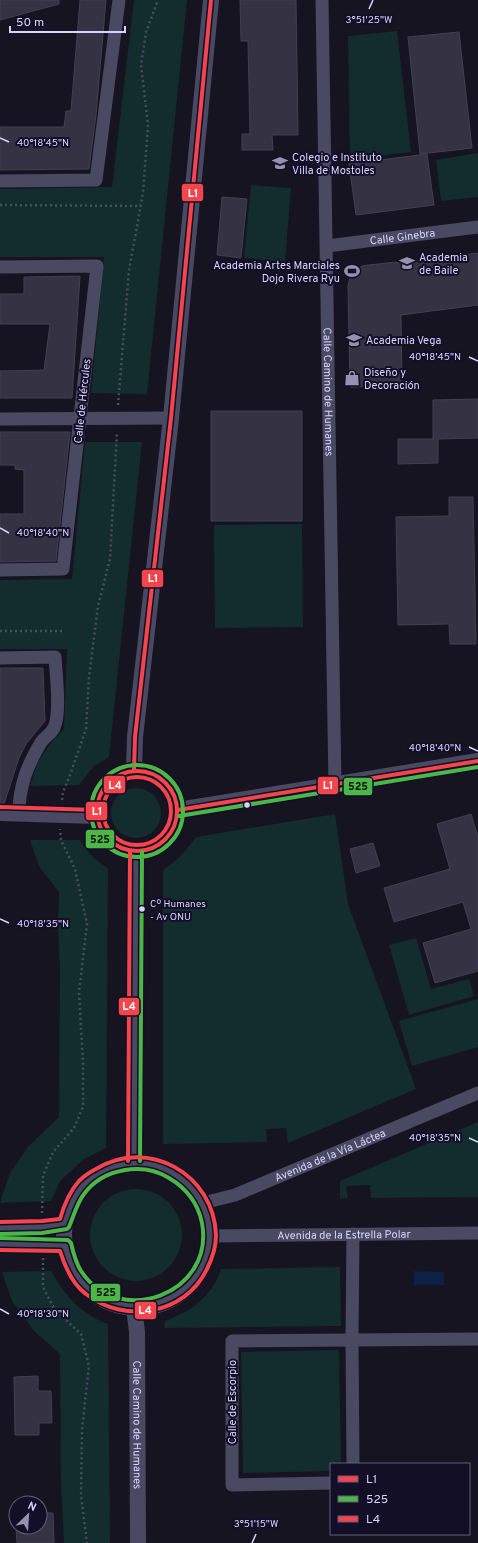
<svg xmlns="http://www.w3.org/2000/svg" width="478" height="1543" viewBox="0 0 478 1543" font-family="Overpass,sans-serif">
  <rect width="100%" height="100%" fill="#161421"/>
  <path fill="#132c2d" d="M 134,0 L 187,0 L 147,394 L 91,393 L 104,257 L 0,257 L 0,189 L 112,187 Z
    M 397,31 L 411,152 L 350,159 L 348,36 Z
    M 478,153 L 478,197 L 441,201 L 436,160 Z
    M 251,185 L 291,188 L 285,262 L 244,258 Z
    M 85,442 L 142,442 L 109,757 L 93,767 L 79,785 L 30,786 L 38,762 L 50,744 L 64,729 L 67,649 L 0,649 L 0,580 L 72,579 Z
    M 302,524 L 303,627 L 215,628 L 214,525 Z
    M111 813a25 25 0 1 1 50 0a25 25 0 1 1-50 0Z
    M 335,814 L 348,904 L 416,1089 L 288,1143 L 286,1128 L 266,1129 L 267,1142 L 163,1144 L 163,870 C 177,861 186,851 196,837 Z
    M 30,840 L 80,840 C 87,852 96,861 108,868 L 106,1148 L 84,1159 L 60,1181 L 51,1201 L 0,1203 L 10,1173 L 28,1147 L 59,1117 L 60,970 L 58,926 L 59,892 L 40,868 Z
    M 416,938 L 431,989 L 469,979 L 474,996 L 409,1015 L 389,945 Z
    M 478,999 L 478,1047 L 412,1066 L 399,1021 Z
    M 478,1122 L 478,1197 L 371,1198 L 370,1185 L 346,1186 L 348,1198 L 340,1199 L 340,1181 Z
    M90 1235a46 46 0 1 1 92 0a46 46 0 1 1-92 0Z
    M 340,1267 L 341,1326 L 164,1328 L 165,1321 C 191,1311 212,1297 221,1269 Z
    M 51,1271 C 65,1296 81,1314 108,1324 L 110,1543 L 64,1543 L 61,1482 L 60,1354 L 34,1331 L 12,1301 L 2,1272 Z
    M 339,1350 L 341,1464 L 331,1464 L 331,1471 L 243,1473 L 241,1352 Z"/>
  <path fill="#0d2144" d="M 414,1271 L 444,1272 L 444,1285 L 414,1285 Z"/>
  <path fill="#343243" stroke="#433f54" d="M 0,0 L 59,0 L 59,4 L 0,20 Z
    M 80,0 L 106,0 L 96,115 L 89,169 L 0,170 L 0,127 L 64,127 L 66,111 L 71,111 Z
    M 240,0 L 296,0 L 298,135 L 272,135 L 273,150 L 242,150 L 242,134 L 250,134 L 248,41 L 241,41 Z
    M 459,32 L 472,148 L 420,154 L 408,37 Z
    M 427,154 L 434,205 L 356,215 L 349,164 Z
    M 222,197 L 247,199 L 241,258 L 217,255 Z
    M 478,253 L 478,305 L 401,315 L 402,386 L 350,387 L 348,286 L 350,277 L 355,271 L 362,266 L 369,265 Z
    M 80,276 L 72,398 L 0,398 L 0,371 L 44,370 L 50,324 L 0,324 L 0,294 L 24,294 L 24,277 Z
    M 478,399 L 478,438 L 438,439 L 438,463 L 398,464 L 398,439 L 433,439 L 433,400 Z
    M 211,411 L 302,411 L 302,521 L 211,521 Z
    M 0,432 L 70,432 L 56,561 L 0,562 L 0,514 L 24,514 L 24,470 L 15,469 L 15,465 L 0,465 Z
    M 449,497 L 473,497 L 476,644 L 450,644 L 449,624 L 398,625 L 396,517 L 449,516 Z
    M 0,668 L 43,668 L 45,721 L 26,744 L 19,758 L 4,804 L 0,804 Z
    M 471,814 L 478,837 L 478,971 L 435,983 L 423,943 L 471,929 L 463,902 L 394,922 L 384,888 L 450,869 L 437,824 Z
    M 373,843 L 380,866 L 356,873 L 350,849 Z
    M 38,1376 L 38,1391 L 51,1391 L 52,1423 L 39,1423 L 39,1435 L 15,1435 L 14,1377 Z
    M 40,1513 L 53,1513 L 54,1543 L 17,1543 L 16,1527 L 40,1527 Z"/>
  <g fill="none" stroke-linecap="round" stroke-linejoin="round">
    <path stroke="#44505f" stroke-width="2.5" stroke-dasharray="2 3" stroke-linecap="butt" d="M 0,205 L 141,206
      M 118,405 L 129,270 L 143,193 L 148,125 L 141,65 L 146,32 L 158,0
      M 0,631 L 64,631
      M 62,800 L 63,792 L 70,775 L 86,729 L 89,677 L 98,606 L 110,559 L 117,432
      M 42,1213 L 43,1176 L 53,1152 L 74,1128 L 83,1107 L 83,1063 L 79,992 L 87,924 L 75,869 L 61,840 L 60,829
      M 43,1258 L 43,1287 L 55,1310 L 81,1334 L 89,1366 L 82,1429 L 81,1495 L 87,1543"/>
    <g stroke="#4a4962" stroke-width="13">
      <path id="s1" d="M 322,0 L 335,785"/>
      <path d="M 0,181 L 96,180 L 119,0"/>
      <path id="s2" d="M 327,246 L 478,227"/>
      <path d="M 0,267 L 97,266 L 63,569 L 0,570"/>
      <path d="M 0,419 L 171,418"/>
      <path d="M 0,658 L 55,657 C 56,675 61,712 54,728 C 51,734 43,738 40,744 C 27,766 19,787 19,813"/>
      <path id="s3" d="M 203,1203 L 235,1195 L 478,1093"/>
      <path id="s4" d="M 210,1236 L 478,1233"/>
      <path d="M 353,1464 L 352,1340 L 353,1234"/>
      <path d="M 331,1483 L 232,1485 L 232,1341 L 478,1339"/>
    </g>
    <g stroke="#4a4962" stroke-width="16">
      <circle cx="137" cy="811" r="41"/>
      <path d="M 134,771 L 135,737 L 171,418 L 211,0"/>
      <path d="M 178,810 L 478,761"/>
      <path d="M 0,813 L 96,816"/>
      <path d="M 134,1161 L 136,852"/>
      <circle cx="137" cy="1235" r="73"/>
      <path d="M 0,1228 L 42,1227 L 64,1224"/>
      <path d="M 0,1244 L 43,1244 L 65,1245"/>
      <path id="s5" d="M 134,1307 L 137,1332 L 138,1543"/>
    </g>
    <defs>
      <path id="bus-1" d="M97 811a40 40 0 1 1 80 0a40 40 0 1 1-80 0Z
        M 134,771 L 135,737 L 171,418 L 211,0
        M 178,810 L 478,761"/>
      <path id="bus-2" d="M91 811a46 46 0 1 1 92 0a46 46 0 1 1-92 0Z
        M 179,816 L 478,767
        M 140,1161 L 142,852
        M 0,1238 L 68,1240 L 71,1243 C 73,1252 76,1263 81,1271 C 119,1329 215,1294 202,1223 C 198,1203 186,1188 169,1178 C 143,1162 103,1168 84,1194 C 77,1203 74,1215 69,1227 L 67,1229 L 42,1233 L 0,1234"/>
      <path id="bus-3" d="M103 811a34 34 0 1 1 68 0a34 34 0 1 1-68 0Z
        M 0,807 L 96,810
        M 128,1161 L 130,852
        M 0,1222 L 42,1221 L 60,1219 C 64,1205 69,1192 79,1181 C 84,1176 90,1172 96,1169 C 148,1137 214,1174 216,1235 C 216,1247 212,1259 207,1269 C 185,1315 124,1324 86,1294 C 72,1284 65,1267 60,1251 L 0,1250"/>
    </defs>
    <use href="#bus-1" stroke="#130f26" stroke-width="7"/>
    <use href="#bus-2" stroke="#130f26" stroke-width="7"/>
    <use href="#bus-3" stroke="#130f26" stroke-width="7"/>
    <use href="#bus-1" stroke="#f5444b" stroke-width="4"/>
    <use href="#bus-2" stroke="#4ab747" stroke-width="4"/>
    <use href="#bus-3" stroke="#f5444b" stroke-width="4"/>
  </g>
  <path fill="none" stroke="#d9d4ff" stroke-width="1.5" d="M 369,9 L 373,0M 0,138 L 9,142M 469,357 L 478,361M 0,528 L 9,533M 469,747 L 478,751M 0,919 L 9,923M 469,1138 L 478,1142M 0,1309 L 9,1314M 252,1543 L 256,1534"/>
  <defs>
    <symbol id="school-bare" viewBox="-9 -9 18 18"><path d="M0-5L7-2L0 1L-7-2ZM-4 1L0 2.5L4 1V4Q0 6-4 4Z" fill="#9591b1" stroke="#130f26" stroke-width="2.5" paint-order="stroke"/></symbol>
    <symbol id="stadium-bare" viewBox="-9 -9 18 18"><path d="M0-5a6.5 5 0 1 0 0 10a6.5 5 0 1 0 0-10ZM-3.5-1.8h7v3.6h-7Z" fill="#9591b1" stroke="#130f26" stroke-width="2.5" paint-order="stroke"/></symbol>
    <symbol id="shop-bare" viewBox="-9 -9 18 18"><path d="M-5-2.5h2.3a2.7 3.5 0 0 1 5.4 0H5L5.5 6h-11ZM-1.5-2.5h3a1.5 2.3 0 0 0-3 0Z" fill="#9591b1" stroke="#130f26" stroke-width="2.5" paint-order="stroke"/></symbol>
  </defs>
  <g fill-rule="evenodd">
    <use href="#school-bare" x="269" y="152" width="22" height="22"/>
    <use href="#school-bare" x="396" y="252" width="22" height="22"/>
    <use href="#stadium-bare" x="341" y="260" width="22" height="22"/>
    <use href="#school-bare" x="343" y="329" width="22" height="22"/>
    <use href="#shop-bare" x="341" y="367" width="22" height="22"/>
  </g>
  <g fill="#d9d4ff" stroke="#130f26" stroke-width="1.5">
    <circle cx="247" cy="805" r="3.5"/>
    <circle cx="142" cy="909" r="3.5"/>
  </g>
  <g text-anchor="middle" stroke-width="4" stroke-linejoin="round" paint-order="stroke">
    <g font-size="10" fill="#d9d4ff" stroke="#130f26" text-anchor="start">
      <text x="150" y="907">Cº Humanes<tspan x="150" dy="13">- Av ONU</tspan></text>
    </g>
    <g font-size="11" fill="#d9d4ff" stroke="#130f26" text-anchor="start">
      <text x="292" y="161">Colegio e Instituto<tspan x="292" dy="13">Villa de Mostoles</tspan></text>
      <text x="419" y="261">Academia<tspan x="419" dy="13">de Baile</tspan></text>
      <text x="340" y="269" text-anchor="end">Academia Artes Marciales<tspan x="340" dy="13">Dojo Rivera Ryu</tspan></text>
      <text x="366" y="344">Academia Vega</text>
      <text x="364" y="376">Diseño y<tspan x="364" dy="13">Decoración</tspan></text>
    </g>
    <g font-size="11" fill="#d9d4ff" stroke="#130f26">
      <text dy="4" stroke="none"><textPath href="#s2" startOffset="76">Calle Ginebra</textPath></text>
      <text dy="4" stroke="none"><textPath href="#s1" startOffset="392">Calle Camino de Humanes</textPath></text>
      <text transform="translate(82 401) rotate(-84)" y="4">Calle de Hércules</text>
      <text dy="4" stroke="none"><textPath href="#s3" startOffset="136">Avenida de la Vía Láctea</textPath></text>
      <text dy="4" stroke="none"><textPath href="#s4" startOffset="134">Avenida de la Estrella Polar</textPath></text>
      <text transform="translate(232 1402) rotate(-90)" y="4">Calle de Escorpio</text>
      <text dy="4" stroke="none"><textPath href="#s5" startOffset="118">Calle Camino de Humanes</textPath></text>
    </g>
  </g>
  <g font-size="10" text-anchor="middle" fill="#d9d4ff" stroke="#130f26" stroke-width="4" stroke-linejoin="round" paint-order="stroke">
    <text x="369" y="23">3°51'25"W</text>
    <text x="43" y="146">40°18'45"N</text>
    <text x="435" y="360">40°18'45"N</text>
    <text x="43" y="536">40°18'40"N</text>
    <text x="435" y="751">40°18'40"N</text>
    <text x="43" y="927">40°18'35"N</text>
    <text x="435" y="1141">40°18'35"N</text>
    <text x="43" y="1317">40°18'30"N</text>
    <text x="256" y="1527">3°51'15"W</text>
  </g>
  <g stroke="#130f26" stroke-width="1.5">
    <rect x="181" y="183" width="23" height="19" rx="4" fill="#f5444b"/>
    <rect x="141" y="569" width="23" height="19" rx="4" fill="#f5444b"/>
    <rect x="103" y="775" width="23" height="19" rx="4" fill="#f5444b"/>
    <rect x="317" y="776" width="22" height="19" rx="4" fill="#f5444b"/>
    <rect x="343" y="777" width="30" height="19" rx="4" fill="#4ab747"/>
    <rect x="85" y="801" width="23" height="20" rx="4" fill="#f5444b"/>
    <rect x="85" y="829" width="30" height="20" rx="4" fill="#4ab747"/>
    <rect x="118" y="997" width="22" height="19" rx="4" fill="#f5444b"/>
    <rect x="90" y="1283" width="31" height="19" rx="4" fill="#4ab747"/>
    <rect x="134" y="1301" width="23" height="19" rx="4" fill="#f5444b"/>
  </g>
  <g font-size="11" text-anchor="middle" font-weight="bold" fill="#fff">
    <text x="193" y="197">L1</text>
    <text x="153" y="582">L1</text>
    <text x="115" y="789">L4</text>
    <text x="328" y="789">L1</text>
    <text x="97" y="815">L1</text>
    <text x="129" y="1010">L4</text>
    <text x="145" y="1314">L4</text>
  </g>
  <g font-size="11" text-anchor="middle" font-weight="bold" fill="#111">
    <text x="358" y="790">525</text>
    <text x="100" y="843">525</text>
    <text x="106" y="1296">525</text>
  </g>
  <rect x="330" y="1463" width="140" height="72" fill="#130f26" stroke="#625e7d"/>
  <rect x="338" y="1476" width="20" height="6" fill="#f5444b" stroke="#625e7d"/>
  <text x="366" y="1483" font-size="12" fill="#d9d4ff">L1</text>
  <rect x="338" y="1496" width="20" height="6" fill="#4ab747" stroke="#625e7d"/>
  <text x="366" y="1503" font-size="12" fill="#d9d4ff">525</text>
  <rect x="338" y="1516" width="20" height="6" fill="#f5444b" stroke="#625e7d"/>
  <text x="366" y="1523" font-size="12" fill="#d9d4ff">L4</text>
  <g transform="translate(28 1515) rotate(25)"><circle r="19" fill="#130f26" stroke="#625e7d"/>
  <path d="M0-3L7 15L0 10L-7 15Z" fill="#9591b1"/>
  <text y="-6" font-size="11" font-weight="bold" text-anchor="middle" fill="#d9d4ff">N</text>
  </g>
  <path d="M10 26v6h115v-6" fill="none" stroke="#d9d4ff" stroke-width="2"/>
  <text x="16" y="26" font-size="12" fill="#d9d4ff" stroke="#130f26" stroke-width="3" paint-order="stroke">50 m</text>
</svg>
